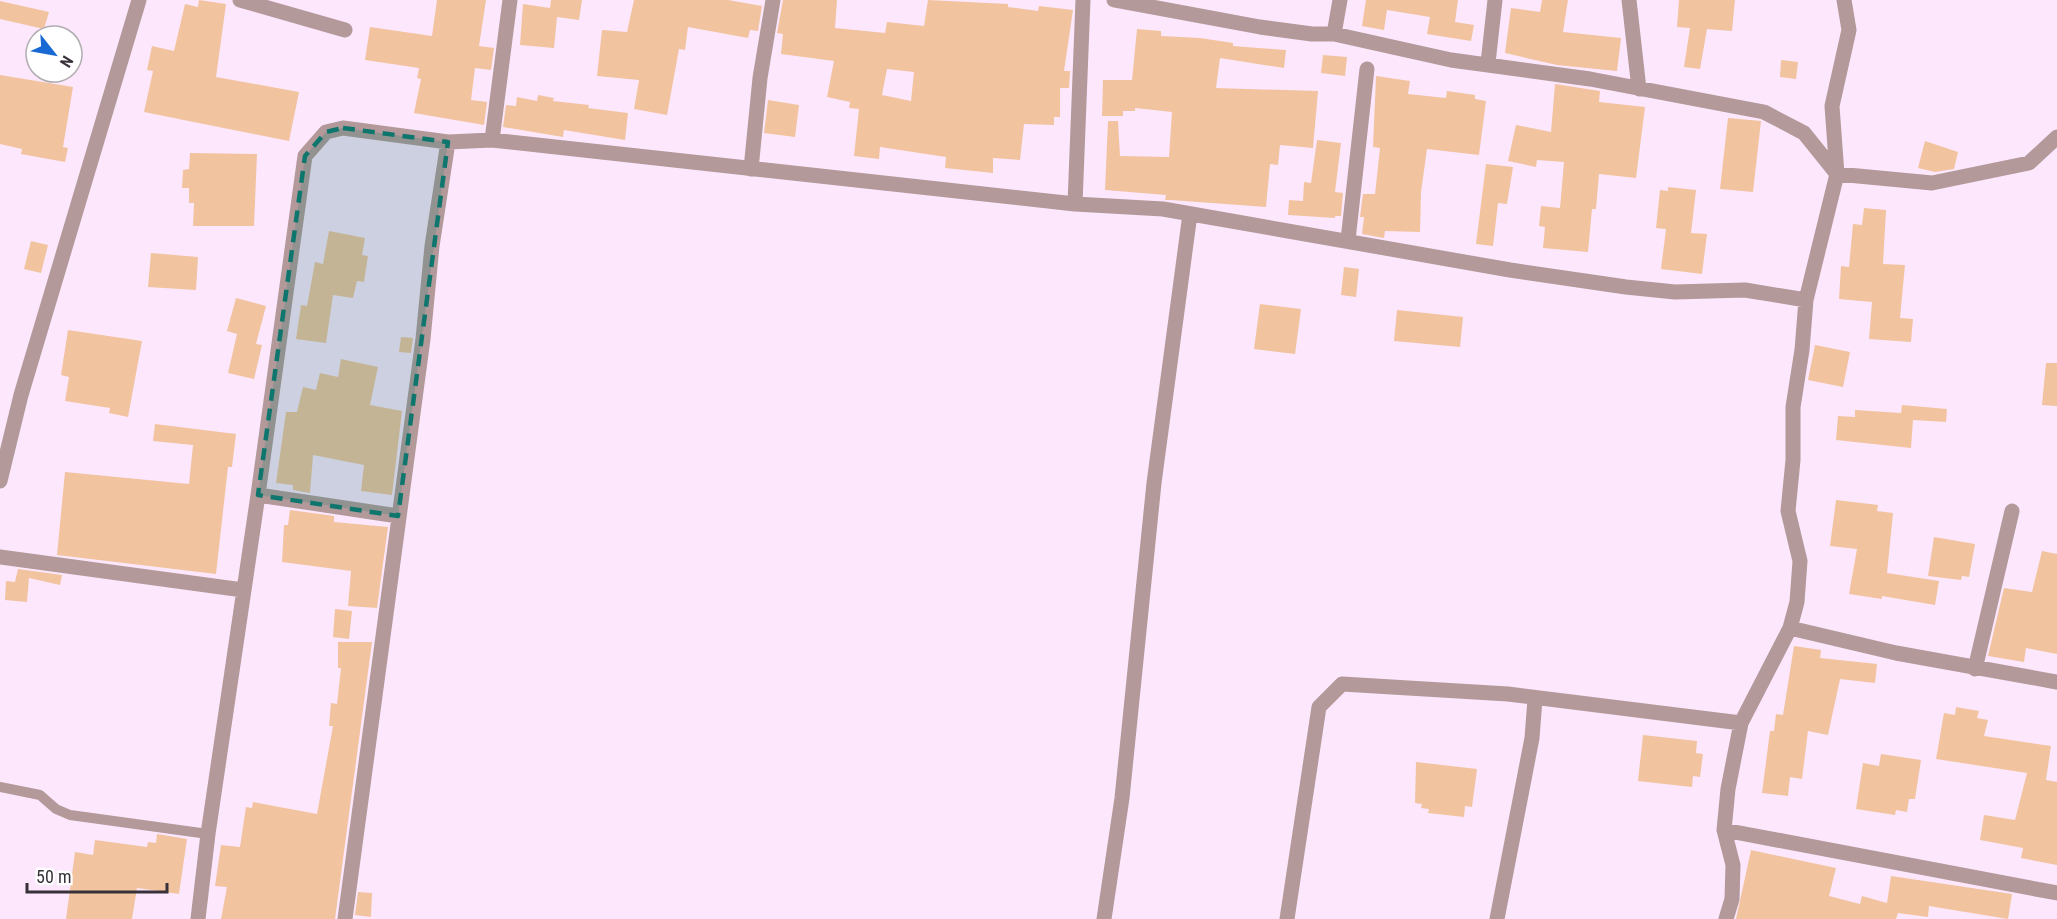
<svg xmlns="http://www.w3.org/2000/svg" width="2057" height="919" viewBox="0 0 2057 919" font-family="'Roboto Condensed',sans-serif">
  <rect width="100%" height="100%" fill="#fce7fd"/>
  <path fill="#f1c49f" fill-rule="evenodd" d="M 199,0 L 226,4 L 216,77 L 299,92 L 289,141 L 144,112 L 153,71 L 147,70 L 152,46 L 174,51 L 185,4 L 198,7 Z
    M 437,0 L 486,0 L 479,46 L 494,48 L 491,70 L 475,68 L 471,100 L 487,102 L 484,125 L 414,113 L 421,79 L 417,78 L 419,68 L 365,60 L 370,27 L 432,36 Z
    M 551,0 L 582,0 L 579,20 L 557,17 L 554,48 L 520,45 L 523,4 L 550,8 Z
    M 634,0 L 728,0 L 762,6 L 758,31 L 750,30 L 748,38 L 688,27 L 685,50 L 679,49 L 667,115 L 634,109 L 639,80 L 597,76 L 602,30 L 627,32 Z
    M 783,0 L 837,0 L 835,28 L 885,33 L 887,22 L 924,26 L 928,0 L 1008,4 L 1008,7 L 1038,11 L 1039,6 L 1073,10 L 1064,71 L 1070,71 L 1069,88 L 1060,88 L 1060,117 L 1054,117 L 1054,125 L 1024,124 L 1020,160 L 993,158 L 993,173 L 945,168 L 946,157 L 880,147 L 879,159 L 854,156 L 859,109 L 849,108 L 850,102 L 827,97 L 834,61 L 781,54 L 783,34 L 777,33 ZM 887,69 L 914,72 L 911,101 L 882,95 Z
    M 1366,0 L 1458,0 L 1455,22 L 1474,25 L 1471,41 L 1427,34 L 1430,17 L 1387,10 L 1384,30 L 1362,26 Z
    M 1542,0 L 1568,0 L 1563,32 L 1621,38 L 1617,71 L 1557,65 L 1505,53 L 1511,8 L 1540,12 Z
    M 1679,0 L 1735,0 L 1732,31 L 1707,29 L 1700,69 L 1684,67 L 1690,28 L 1677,27 Z
    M 0,1 L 49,12 L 44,29 L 0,19 Z
    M 1137,29 L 1161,31 L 1161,36 L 1200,38 L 1233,43 L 1233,46 L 1286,50 L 1284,68 L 1220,58 L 1216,88 L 1318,91 L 1313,148 L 1280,145 L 1278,165 L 1270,164 L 1266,207 L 1171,200 L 1165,200 L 1166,195 L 1105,190 L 1108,121 L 1118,121 L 1120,156 L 1169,157 L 1172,112 L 1135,108 L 1135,111 L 1123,111 L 1123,116 L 1102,116 L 1103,80 L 1132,80 Z
    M 1323,55 L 1347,57 L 1345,76 L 1321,73 Z
    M 1781,60 L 1798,62 L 1796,79 L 1780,77 Z
    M 0,75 L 73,87 L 63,147 L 68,148 L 65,162 L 21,154 L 22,149 L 0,144 Z
    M 1376,76 L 1410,81 L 1408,94 L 1446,98 L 1447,91 L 1475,95 L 1475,99 L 1486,101 L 1479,155 L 1427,149 L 1421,192 L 1420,232 L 1385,231 L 1384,238 L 1362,234 L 1364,217 L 1360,217 L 1363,194 L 1375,194 L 1380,148 L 1373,147 Z
    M 1555,84 L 1600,91 L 1599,102 L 1645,107 L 1636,178 L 1599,174 L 1596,209 L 1592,209 L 1588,252 L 1543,248 L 1545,227 L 1539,226 L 1541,206 L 1560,208 L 1564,162 L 1537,160 L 1536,167 L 1508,161 L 1516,125 L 1551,132 Z
    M 538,95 L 554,98 L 553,101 L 589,105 L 588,108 L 628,113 L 625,140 L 564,130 L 563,137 L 503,127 L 506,105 L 516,106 L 517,97 L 537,101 Z
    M 768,100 L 799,105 L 795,137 L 764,133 Z
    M 1728,118 L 1761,121 L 1753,192 L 1720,189 Z
    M 1317,140 L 1341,143 L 1335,192 L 1343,193 L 1341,216 L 1335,216 L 1335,218 L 1288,215 L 1289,200 L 1303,201 L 1304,182 L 1311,183 Z
    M 1925,141 L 1958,152 L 1954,169 L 1935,172 L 1918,168 Z
    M 190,153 L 257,154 L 254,226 L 193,226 L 194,203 L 189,203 L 189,188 L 182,188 L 183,170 L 189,169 Z
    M 1486,164 L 1513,167 L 1507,204 L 1498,203 L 1493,246 L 1476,244 Z
    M 1668,187 L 1696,190 L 1691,233 L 1707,234 L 1702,274 L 1661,269 L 1666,229 L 1656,228 L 1660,190 L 1668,191 Z
    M 1864,208 L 1886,210 L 1883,264 L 1905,265 L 1900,318 L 1913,319 L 1911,342 L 1869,339 L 1872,302 L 1839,299 L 1841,266 L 1849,267 L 1853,224 L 1862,225 Z
    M 329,231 L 365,238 L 362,255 L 368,256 L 364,282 L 357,281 L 353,298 L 333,295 L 326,343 L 296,339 L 301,305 L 307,306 L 315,262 L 323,264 Z
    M 31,241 L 48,245 L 41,273 L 24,269 Z
    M 151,253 L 198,257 L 196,290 L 148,287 Z
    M 1344,267 L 1359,269 L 1356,297 L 1341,295 Z
    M 236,298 L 266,306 L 256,344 L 262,345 L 254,379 L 228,373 L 237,334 L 227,331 Z
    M 1260,304 L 1301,309 L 1295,354 L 1254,349 Z
    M 1397,310 L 1463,317 L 1460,347 L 1394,341 Z
    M 68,330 L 142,341 L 128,417 L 109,413 L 110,408 L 65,401 L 69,377 L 61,375 Z
    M 401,337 L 413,338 L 411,353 L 399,352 Z
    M 1815,345 L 1850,352 L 1843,387 L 1808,380 Z
    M 341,359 L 378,367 L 370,405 L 402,411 L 392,495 L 361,491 L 364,465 L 313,455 L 310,493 L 293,490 L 293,485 L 276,483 L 286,412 L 297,412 L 303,387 L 316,390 L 320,373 L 338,377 Z
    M 2046,363 L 2057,363 L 2057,406 L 2042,405 Z
    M 1902,405 L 1947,409 L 1946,422 L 1913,420 L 1911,448 L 1836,440 L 1838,416 L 1855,417 L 1855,410 L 1901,413 Z
    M 155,424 L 236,434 L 232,467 L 228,467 L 216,574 L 57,555 L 65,472 L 189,484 L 193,445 L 153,441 Z
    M 1836,500 L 1878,505 L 1877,511 L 1893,513 L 1887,573 L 1939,581 L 1935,605 L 1882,596 L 1882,599 L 1849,594 L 1857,549 L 1830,546 Z
    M 290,510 L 334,516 L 334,522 L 388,527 L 377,608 L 348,606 L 351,571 L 282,562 L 284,525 L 288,525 Z
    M 1934,537 L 1975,544 L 1969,577 L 1962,576 L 1961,580 L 1928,576 Z
    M 2042,551 L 2057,554 L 2057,654 L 2026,648 L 2024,662 L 1988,656 L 2004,588 L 2032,592 Z
    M 18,569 L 62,575 L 60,585 L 29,578 L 27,602 L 5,600 L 6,581 L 15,582 Z
    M 335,609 L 352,611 L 349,639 L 333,637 Z
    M 338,642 L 372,642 L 335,919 L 221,919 L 227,887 L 215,886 L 221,845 L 240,847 L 246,807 L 252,808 L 253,802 L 317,814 L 333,726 L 329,726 L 331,703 L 337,704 L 341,668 L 338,668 Z
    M 1794,646 L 1821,650 L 1820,658 L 1877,664 L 1875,683 L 1840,679 L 1828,735 L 1808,731 L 1802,779 L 1790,777 L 1788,796 L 1762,793 L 1770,731 L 1774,731 L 1776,714 L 1783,715 Z
    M 1956,707 L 1979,711 L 1977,718 L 1988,720 L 1984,736 L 2051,746 L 2046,780 L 2057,782 L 2057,865 L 2021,858 L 2023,848 L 1980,840 L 1984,815 L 2015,820 L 2027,773 L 1936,759 L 1944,713 L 1955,715 Z
    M 1643,735 L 1697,741 L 1696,753 L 1703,754 L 1700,777 L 1693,776 L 1692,787 L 1638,781 Z
    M 1881,754 L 1921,760 L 1915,799 L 1909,799 L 1907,812 L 1896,810 L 1895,815 L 1856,809 L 1863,763 L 1879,766 Z
    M 1416,762 L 1477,769 L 1472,807 L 1465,806 L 1464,817 L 1428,813 L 1429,809 L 1421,808 L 1422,804 L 1415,803 Z
    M 157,834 L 187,839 L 179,894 L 137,888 L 132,919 L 66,919 L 75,852 L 93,855 L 95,840 L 147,847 L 148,842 L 156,843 Z
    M 1751,850 L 1836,868 L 1829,896 L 1860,904 L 1862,896 L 1887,903 L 1891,876 L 2012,894 L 2008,919 L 1929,906 L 1928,917 L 1898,913 L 1896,919 L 1736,919 Z
    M 358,892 L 372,893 L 371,917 L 355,915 Z"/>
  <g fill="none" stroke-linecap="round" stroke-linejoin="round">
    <path stroke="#b39999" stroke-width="10" d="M 0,787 L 40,795 L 56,809 L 70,815 L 208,834"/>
    <path stroke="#b39999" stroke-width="15" d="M 240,0 L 345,30
      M 1114,0 L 1260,27 L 1312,34 L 1334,34 L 1451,60 L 1590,79 L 1764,112 L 1804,133 L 1837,174 L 1932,183 L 2029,163 L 2057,137
      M 1629,0 L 1639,89
      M 1334,34 L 1340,0
      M 1488,63 L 1495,0
      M 492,140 L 510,0
      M 751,169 L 760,78 L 773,0
      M 1075,204 L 1083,0
      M 1348,240 L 1367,69
      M 0,481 L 21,395 L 139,0
      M 258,495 L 398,516
      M 0,557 L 243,590
      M 1790,628 L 1896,653 L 2057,682
      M 1975,669 L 2012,511
      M 1724,830 L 2057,893
      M 198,919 L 208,834 L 258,495 L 305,156 L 326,132 L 343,128 L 448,142 L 492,140 L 1075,204 L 1163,209 L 1510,270 L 1626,287 L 1675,292 L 1745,290 L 1806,300
      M 345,919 L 423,339 L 432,246 L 448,142
      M 1104,919 L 1122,798 L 1154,483 L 1190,214
      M 1287,919 L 1319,707 L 1342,684 L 1508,694 L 1741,723
      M 1497,919 L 1532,738 L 1535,699
      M 1726,919 L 1732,899 L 1733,865 L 1724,830 L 1728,789 L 1741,723 L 1790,628 L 1797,602 L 1800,561 L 1788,511 L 1793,460 L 1793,407 L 1802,350 L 1806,300 L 1837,174 L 1832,106 L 1849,30 L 1844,0"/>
  </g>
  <path fill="#0f766e" fill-opacity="0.2" stroke="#0f766e" stroke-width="4.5" stroke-dasharray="12 8" stroke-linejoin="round" d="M 343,128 L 448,142 L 398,516 L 258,495 L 305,156 L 326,132 Z"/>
  <g transform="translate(54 54) rotate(121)"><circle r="28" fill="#ffffff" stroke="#b0adb0" stroke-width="1.5"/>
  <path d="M0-4.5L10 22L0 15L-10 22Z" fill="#1869d3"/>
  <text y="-9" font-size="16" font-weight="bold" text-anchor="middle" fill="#393139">N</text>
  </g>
  <path d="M27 883v9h140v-9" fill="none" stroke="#393139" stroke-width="3"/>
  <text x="36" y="883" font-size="18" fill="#393139" stroke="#ffffff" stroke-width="4.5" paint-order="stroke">50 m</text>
</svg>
